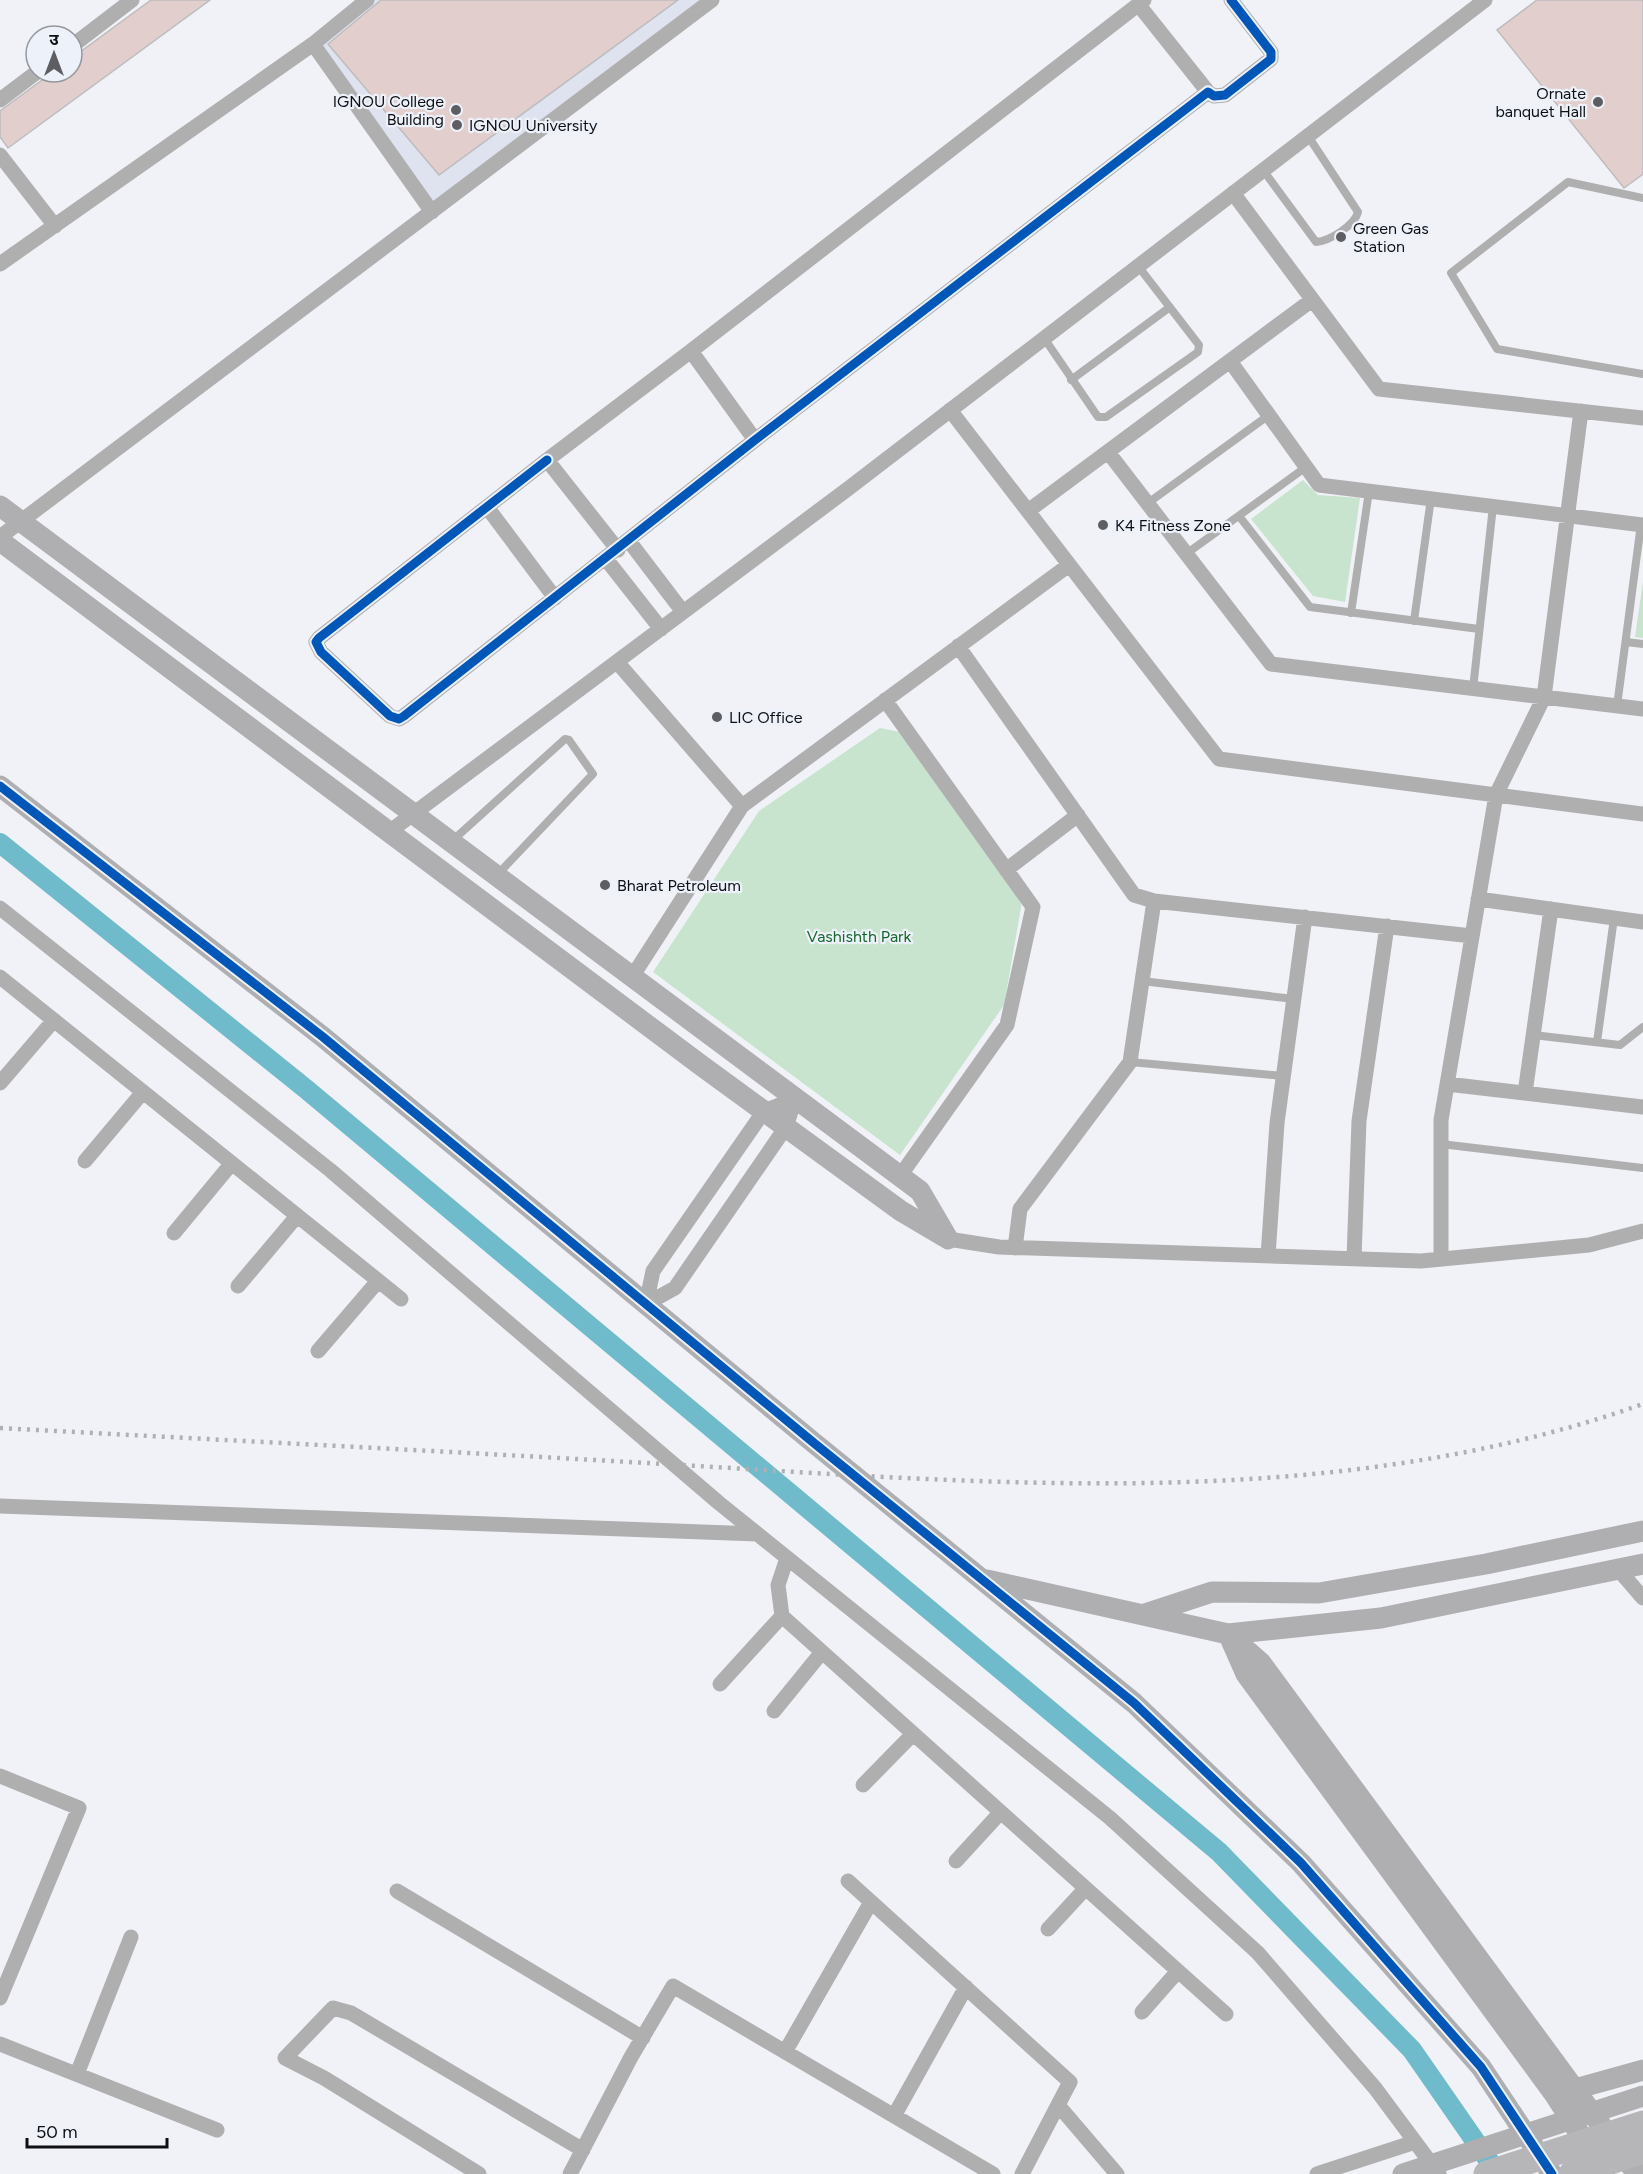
<svg xmlns="http://www.w3.org/2000/svg" width="1643" height="2174" viewBox="0 0 1643 2174" font-family="Figtree,'Noto Sans Devanagari',sans-serif">
  <rect width="100%" height="100%" fill="#f0f2f7"/>
  <path fill="#dfe3ef" d="M 371,0 L 704,0 L 433,206 L 316,45 Z"/>
  <path fill="#c8e4ce" d="M 1303,480 L 1318,495 L 1360,498 L 1345,602 L 1313,596 L 1251,519 Z
    M 1643,581 L 1643,638 L 1635,637 Z
    M 880,728 L 900,732 L 1022,902 L 1004,1005 L 900,1155 L 653,972 L 759,811 Z"/>
  <g fill="none" stroke-linecap="round" stroke-linejoin="round">
    <path stroke="#6fbbcb" stroke-width="20" d="M 0,843 L 306,1089 L 1219,1852 L 1412,2050 L 1498,2174"/>
  </g>
  <path fill="#e2cfcd" stroke="#bdbcbe" stroke-width="1.5" d="M 151,0 L 210,0 L 8,148 L 0,137 L 0,111 L 53,72 L 72,72 L 72,58 Z
    M 381,0 L 678,0 L 439,175 L 328,44 Z
    M 1537,0 L 1643,0 L 1643,174 L 1624,188 L 1497,30 Z"/>
  <g fill="none" stroke-linecap="round" stroke-linejoin="round">
    <path stroke="#afafb0" stroke-width="8" d="M 1263,170 L 1316,242 C 1330,241 1355,225 1358,212 L 1308,136
      M 1643,198 L 1568,182 L 1451,273 L 1497,349 L 1643,374
      M 1044,338 L 1098,417 L 1106,417 L 1198,352 L 1199,345 L 1138,266
      M 1071,380 L 1170,307
      M 1148,503 L 1269,415
      M 1239,516 L 1310,607 L 1479,629
      M 1186,554 L 1306,467
      M 1351,613 L 1369,491
      M 1414,621 L 1431,498
      M 1626,642 L 1643,644
      M 1473,689 L 1493,506
      M 1617,706 L 1641,524
      M 452,841 L 565,739 L 569,740 L 593,774 L 498,874
      M 1142,981 L 1294,999
      M 1533,1035 L 1620,1045 L 1643,1027
      M 1597,1042 L 1614,918
      M 1130,1062 L 1283,1076
      M 1441,1144 L 1643,1168"/>
    <path stroke="#afafb0" stroke-width="15" d="M 1138,4 L 1208,92
      M 313,44 L 432,212
      M 72,46 L 132,0
      M 0,100 L 37,72
      M 0,155 L 55,226
      M 1233,193 L 1379,389 L 1643,418
      M 0,264 L 313,44 L 367,0
      M 1230,361 L 1319,485 L 1643,525
      M 950,410 L 1219,759 L 1643,814
      M 755,440 L 691,351 L 1144,0
      M 1108,452 L 1271,664 L 1643,709
      M 547,460 L 319,638 L 316,642 L 321,652 L 390,716 L 399,719 L 404,716 L 755,440 L 1208,92 L 1214,96 L 1225,95 L 1271,59 L 1271,52 L 1231,0
      M 487,507 L 555,598
      M 1028,511 L 1312,300
      M 0,537 L 712,0
      M 629,541 L 683,612
      M 618,550 L 547,460 L 691,351
      M 606,559 L 661,629
      M 958,646 L 1134,895 L 1154,901 L 1472,936
      M 617,662 L 742,806
      M 885,700 L 1033,907 L 1007,1025 L 900,1176
      M 389,832 L 849,488 L 1485,0
      M 1006,870 L 1078,815
      M 1478,899 L 1643,922
      M 0,908 L 330,1170 L 719,1503 L 1110,1818 L 1258,1953 L 1375,2088 L 1439,2174
      M 0,977 L 401,1299
      M 632,977 L 742,806 L 1069,565
      M 0,1083 L 54,1020
      M 1447,1084 L 1643,1107
      M 1525,1093 L 1551,909
      M 85,1161 L 143,1092
      M 174,1233 L 232,1163
      M 948,1239 L 999,1247 L 1421,1261 L 1589,1245 L 1643,1231
      M 1015,1248 L 1020,1209 L 1130,1062 L 1154,901
      M 1268,1256 L 1277,1123 L 1305,917
      M 1354,1258 L 1359,1121 L 1387,926
      M 1441,1259 L 1441,1120 L 1496,795 L 1544,697 L 1581,411
      M 238,1286 L 297,1216
      M 646,1304 L 653,1271 L 764,1111 L 795,1099
      M 646,1304 L 675,1288 L 786,1127 L 795,1099
      M 318,1351 L 378,1281
      M 0,1506 L 757,1534
      M 787,1558 L 778,1585 L 782,1616 L 1226,2014
      M 1618,1569 L 1643,1598
      M 720,1684 L 782,1616
      M 774,1711 L 822,1652
      M 0,1776 L 79,1808 L 0,1998
      M 863,1785 L 913,1734
      M 956,1861 L 1000,1813
      M 848,1881 L 1070,2082 L 1022,2174
      M 397,1891 L 643,2038
      M 1048,1929 L 1085,1889
      M 1142,2012 L 1178,1971
      M 0,2044 L 217,2130
      M 785,2052 L 871,1902
      M 77,2074 L 131,1937
      M 1058,2105 L 1117,2174
      M 894,2116 L 966,1987
      M 479,2174 L 324,2078 L 285,2058 L 333,2008 L 351,2013 L 583,2150
      M 570,2174 L 631,2057 L 673,1986 L 993,2174
      M 1317,2174 L 1415,2142"/>
    <path stroke="#afaeb0" stroke-width="21" d="M 0,506 L 920,1191 L 948,1239
      M 0,541 L 702,1066 L 901,1211 L 945,1237
      M 0,786 L 323,1037 L 814,1443 L 1134,1703 L 1301,1863 L 1481,2067 L 1552,2174
      M 987,1580 L 1228,1634 L 1381,1618 L 1643,1564
      M 1142,1615 L 1212,1592 L 1319,1593 L 1486,1564 L 1643,1531
      M 1228,1634 L 1261,1663 L 1637,2174
      M 1231,1640 L 1246,1674 L 1555,2095 L 1592,2153
      M 1564,2092 L 1643,2070
      M 1403,2174 L 1643,2096"/>
    <path stroke="#b6b6b9" stroke-width="27" d="M 1487,2174 L 1643,2124
      M 1572,2174 L 1643,2150"/>
    <path stroke="#afb0b2" stroke-width="4.5" stroke-dasharray="3 6" stroke-linecap="butt" d="M 0,1428 C 221,1440 442,1451 664,1464 C 990,1483 1329,1515 1643,1404"/>
    <defs>
      <path id="cycleway" d="M 547,460 L 319,638 L 316,642 L 321,652 L 390,716 L 399,719 L 404,716 L 755,440 L 1208,92 L 1214,96 L 1225,95 L 1271,59 L 1271,52 L 1231,0
        M 0,786 L 323,1037 L 814,1443 L 1134,1703 L 1301,1863 L 1481,2067 L 1552,2174"/>
    </defs>
    <use href="#cycleway" stroke="#edf1fa" stroke-width="13"/>
    <use href="#cycleway" stroke="#0057b8" stroke-width="9"/>
  </g>
  <g fill="#5d5e62" stroke="#edf1fa" stroke-width="2">
    <circle cx="1598" cy="102" r="6"/>
    <circle cx="456" cy="110" r="6"/>
    <circle cx="457" cy="125" r="6"/>
    <circle cx="1341" cy="237" r="6"/>
    <circle cx="1103" cy="525" r="6"/>
    <circle cx="717" cy="717" r="6"/>
    <circle cx="605" cy="885" r="6"/>
  </g>
  <g text-anchor="middle" stroke-width="4.5" stroke-linejoin="round" paint-order="stroke">
    <g font-size="16" fill="#0e0f12" stroke="#edf1fa" text-anchor="start">
      <text x="1586" y="99" text-anchor="end">Ornate<tspan x="1586" dy="18">banquet Hall</tspan></text>
      <text x="444" y="107" text-anchor="end">IGNOU College<tspan x="444" dy="18">Building</tspan></text>
      <text x="469" y="131">IGNOU University</text>
      <text x="1353" y="234">Green Gas<tspan x="1353" dy="18">Station</tspan></text>
      <text x="1115" y="531">K4 Fitness Zone</text>
      <text x="729" y="723">LIC Office</text>
      <text x="617" y="891">Bharat Petroleum</text>
    </g>
    <g font-size="16" fill="#15692b" stroke="#edf1fa">
      <text x="859" y="942">Vashishth Park</text>
    </g>
  </g>
  <g transform="translate(54 54)"><circle r="28" fill="#edf1fa" stroke="#94979d" stroke-width="1.5"/>
  <path d="M0-4.5L10 22L0 15L-10 22Z" fill="#5d5e62"/>
  <text y="-9" font-size="16" font-weight="bold" text-anchor="middle" fill="#0e0f12">उ</text>
  </g>
  <path d="M27 2138v9h140v-9" fill="none" stroke="#0e0f12" stroke-width="3"/>
  <text x="36" y="2138" font-size="18" fill="#0e0f12" stroke="#edf1fa" stroke-width="4.5" paint-order="stroke">50 m</text>
</svg>
